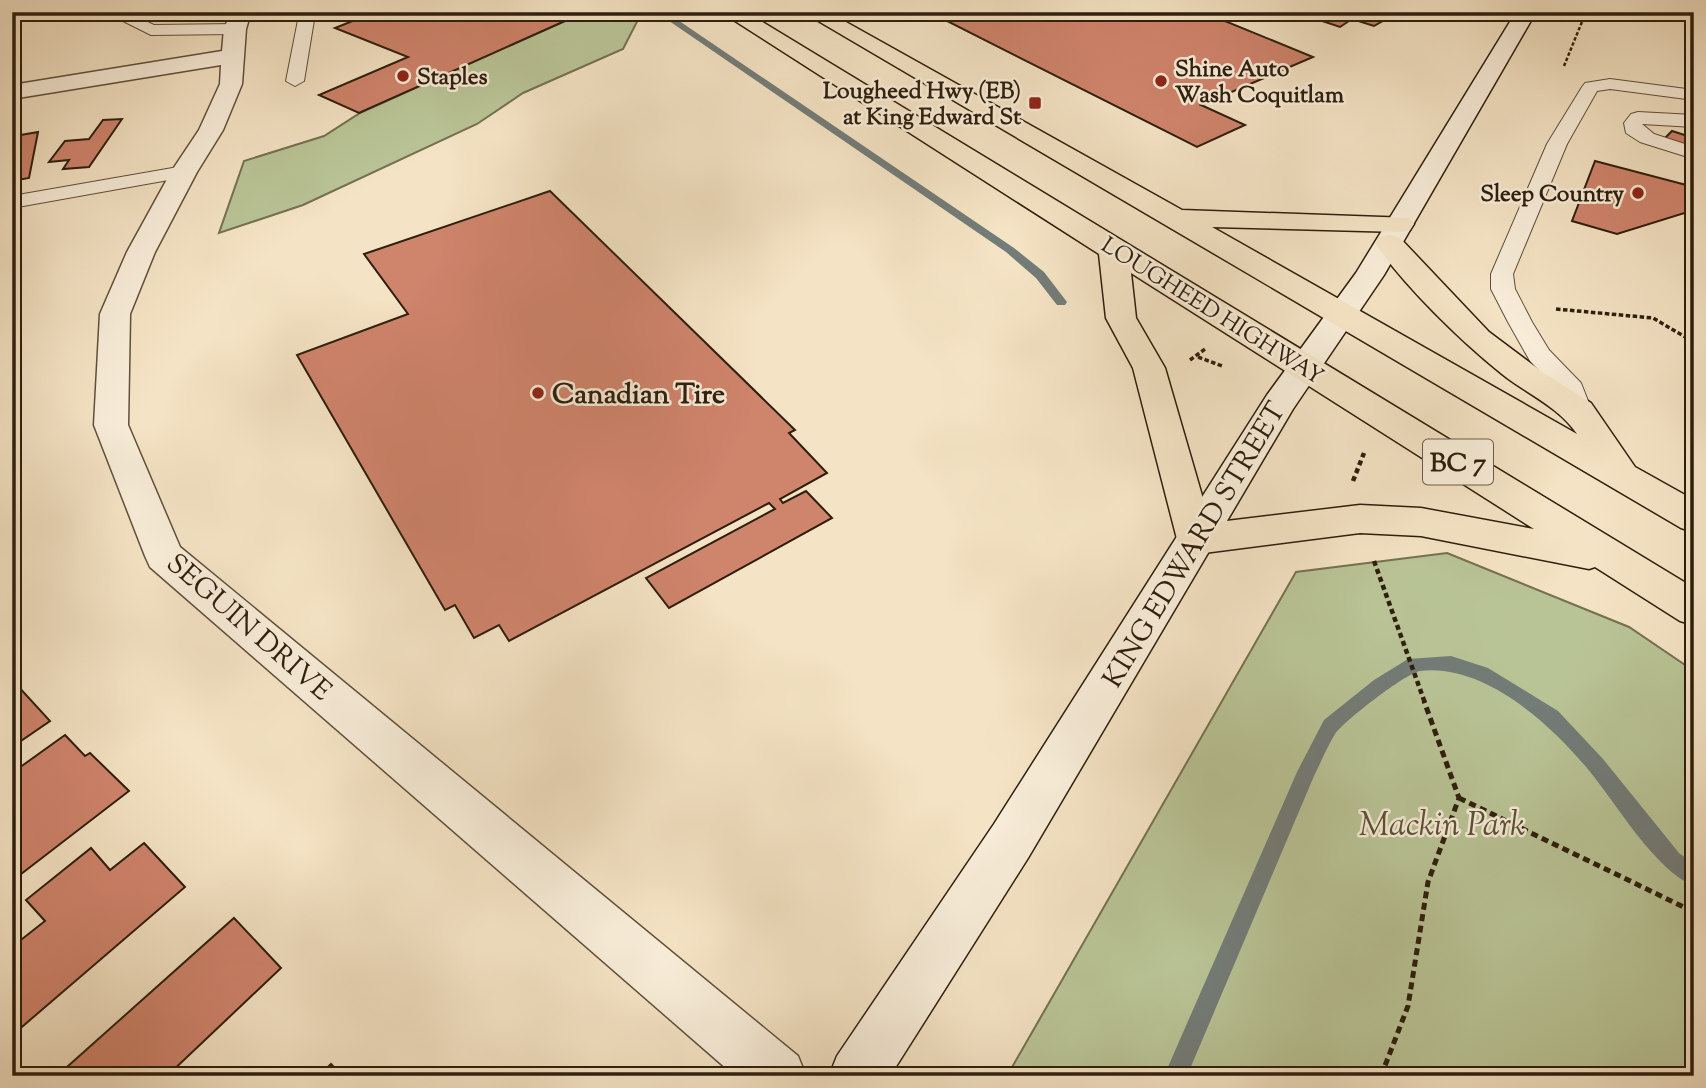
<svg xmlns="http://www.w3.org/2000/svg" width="1706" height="1088" viewBox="0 0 1706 1088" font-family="'Sorts Mill Goudy',serif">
  <rect width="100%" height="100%" fill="#f4e3c4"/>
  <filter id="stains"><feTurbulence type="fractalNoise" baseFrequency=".00286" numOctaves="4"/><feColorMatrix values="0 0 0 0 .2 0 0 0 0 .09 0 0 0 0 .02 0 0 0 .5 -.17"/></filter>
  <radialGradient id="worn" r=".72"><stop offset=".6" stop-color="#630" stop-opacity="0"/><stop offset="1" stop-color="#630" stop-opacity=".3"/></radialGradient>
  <path fill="#b9c496" stroke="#747152" stroke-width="2" d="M 585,12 L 641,14 L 623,49 L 523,93 L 477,124 L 303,205 L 219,233 L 244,161 L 324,136 L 360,113 Z
    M 1447,553 L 1629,627 L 1694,671 L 1694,1076 L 1007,1076 L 1296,572 Z"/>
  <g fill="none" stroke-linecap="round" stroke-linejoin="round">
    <path fill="#737c78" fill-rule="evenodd" d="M 656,12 L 666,12 L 1014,248 L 1044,272 L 1067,302 L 1065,305 L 1057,305 L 1036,278 L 1006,252 Z
      M 887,12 L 897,12 L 897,13 L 893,16 Z
      M 1451,656 L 1488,668 L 1558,711 L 1603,759 L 1679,853 L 1694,864 L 1694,886 C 1656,871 1617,805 1591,773 C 1553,726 1485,663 1420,671 C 1406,673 1344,721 1335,734 C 1327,747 1321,762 1314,776 L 1187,1076 L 1164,1076 L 1297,772 L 1324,720 L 1374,680 L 1408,659 Z"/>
  </g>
  <path fill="#cf846c" stroke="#2e1e0d" stroke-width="2" d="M 375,12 L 585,12 L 359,113 L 319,95 L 408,57 L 335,28 Z
    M 964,12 L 1203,12 L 1313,57 L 1201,105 L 1245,125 L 1197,147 L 943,19 Z
    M 1295,12 L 1389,12 L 1395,14 L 1374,26 L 1352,19 L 1340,27 Z
    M 122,119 L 89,167 L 63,169 L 69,160 L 49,162 L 65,141 L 89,139 L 103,120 Z
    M 1672,131 L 1694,138 L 1694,152 L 1662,141 Z
    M 38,132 L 29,178 L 12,181 L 12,141 L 15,136 Z
    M 1595,161 L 1694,187 L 1691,211 L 1617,234 L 1572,221 Z
    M 550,191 L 795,430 L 789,433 L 827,473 L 780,499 L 783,503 L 806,491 L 832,518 L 669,608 L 646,578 L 775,509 L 769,503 L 509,641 L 499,625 L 474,638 L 455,605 L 445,610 L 297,355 L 408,314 L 364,254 Z
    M 16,684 L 50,721 L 12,747 L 12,686 Z
    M 65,735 L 85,756 L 90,753 L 129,791 L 12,881 L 12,773 Z
    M 144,843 L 185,887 L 16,1032 L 12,1027 L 12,947 L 45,921 L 26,900 L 91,848 L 110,870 Z
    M 234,918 L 281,968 L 167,1076 L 73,1076 L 67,1067 Z
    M 331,1064 L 342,1076 L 319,1076 Z"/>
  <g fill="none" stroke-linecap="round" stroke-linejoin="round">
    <defs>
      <path id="lane" d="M 105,12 L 126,12 L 154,25 L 235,24 L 243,29 L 235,34 L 151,35 Z
        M 306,15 L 314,20 L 304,81 L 295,86 L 286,81 L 298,20 Z
        M 1610,79 L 1694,90 L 1694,100 L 1610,89 L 1597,91 L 1567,144 L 1513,274 L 1515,289 L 1532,322 L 1549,350 L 1581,383 L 1592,411 L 1588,417 L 1579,420 L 1570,417 L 1560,392 L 1530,361 L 1508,322 L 1491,289 L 1491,274 L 1547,144 L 1582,87 L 1585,83 Z
        M 1638,112 L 1694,115 L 1694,127 L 1642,124 L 1654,134 L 1694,147 L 1694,159 L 1640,142 L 1626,133 L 1624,123 L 1631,114 Z
        M 184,166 L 191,168 L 194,172 L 191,176 L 12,208 L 12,196 Z"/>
      <path id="street" d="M 231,12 L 251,12 L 246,29 L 242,84 L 223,130 L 197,172 L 155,252 L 130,314 L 128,425 L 180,547 L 798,1056 L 806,1076 L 735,1076 L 150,567 L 145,556 L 94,425 L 100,314 L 127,252 L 171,172 L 199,130 L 220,84 L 221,65 L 12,99 L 12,85 L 222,51 L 224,29 Z"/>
      <path id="secondary" d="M 1516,12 L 1536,12 L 1384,275 L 1293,409 L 1028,858 L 890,1076 L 829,1076 L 837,1056 L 994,824 L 1267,395 L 1356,273 Z"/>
      <path id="primary" d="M 721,12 L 746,12 L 1694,588 L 1694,625 L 1680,621 L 1595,567 L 1589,569 L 1421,536 L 1360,533 L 1196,554 L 1182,549 L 1177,539 L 1133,368 L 1106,318 L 1099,254 ZM 1131,273 L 1534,529 L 1421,508 L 1360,505 L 1210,523 L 1165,368 L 1136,318 Z
        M 803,12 L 828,12 L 1182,210 L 1410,218 L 1414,224 L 1410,230 L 1400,232 L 1212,227 L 1577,434 C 1559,407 1527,394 1502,374 C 1461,341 1405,287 1375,243 L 1379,237 L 1389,235 L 1399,237 L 1489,332 L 1541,371 L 1591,403 L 1635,467 L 1694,500 L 1694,532 L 1681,528 Z"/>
    </defs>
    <use href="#lane" stroke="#604f3b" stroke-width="2"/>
    <use href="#street" stroke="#604f3b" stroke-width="3"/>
    <use href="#secondary" stroke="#2e1e0d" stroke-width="3"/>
    <use href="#primary" stroke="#2e1e0d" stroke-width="3"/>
    <path stroke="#2e1e0d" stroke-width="2.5" stroke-dasharray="3.5 2" stroke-linecap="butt" d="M 1564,66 L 1586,12"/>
    <path stroke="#2e1e0d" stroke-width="3.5" stroke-dasharray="4.5 2.5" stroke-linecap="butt" d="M 1556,309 L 1653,318 L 1692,341
      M 1198,357 L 1222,366
      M 1190,360 L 1205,349"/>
    <path stroke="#2e1e0d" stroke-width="4.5" stroke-dasharray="5 3.5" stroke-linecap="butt" d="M 1353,481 L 1364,453
      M 1374,561 L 1425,703"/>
    <path stroke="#2e1e0d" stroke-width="5" stroke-dasharray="7 4.5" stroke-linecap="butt" d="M 1459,798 L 1694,912
      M 1381,1076 L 1408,1006 L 1428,882 L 1459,798 L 1424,701"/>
    <use href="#lane" fill="#f8edd9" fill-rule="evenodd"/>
    <use href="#street" fill="#f8edd9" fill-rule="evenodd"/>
    <use href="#secondary" fill="#f8edd9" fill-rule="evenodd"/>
    <use href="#primary" fill="#f4e3c4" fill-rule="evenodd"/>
  </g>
  <g fill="#8f2418" stroke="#f8edd9" stroke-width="2.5">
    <circle cx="403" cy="76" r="7"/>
    <circle cx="1161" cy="81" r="7"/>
    <rect x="1028" y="96" width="14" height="14" rx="3.5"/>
    <circle cx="1638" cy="193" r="7"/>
    <circle cx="538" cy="393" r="7"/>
  </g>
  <g text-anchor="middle" stroke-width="5" stroke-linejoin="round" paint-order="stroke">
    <g font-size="23" font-weight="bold" fill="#2e1e0d" stroke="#f8edd9" text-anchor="start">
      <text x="1175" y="76">Shine Auto<tspan x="1175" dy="26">Wash Coquitlam</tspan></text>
      <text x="417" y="84">Staples</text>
      <text x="1021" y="98" text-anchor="end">Lougheed Hwy (EB)<tspan x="1021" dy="26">at King Edward St</tspan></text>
      <text x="1624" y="201" text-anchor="end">Sleep Country</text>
    </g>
    <g font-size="23" fill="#2e1e0d" stroke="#f8edd9">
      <text transform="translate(1213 310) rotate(32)" y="8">LOUGHEED HIGHWAY</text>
    </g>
    <rect fill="#f8edd9" stroke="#6b5c4a" stroke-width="2" x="1423" y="439.5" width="70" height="45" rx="5"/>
    <g font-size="26" font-weight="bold" fill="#2e1e0d">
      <text x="1458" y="471">BC 7</text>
    </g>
    <g font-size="28" font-weight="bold" fill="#2e1e0d" stroke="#f8edd9" text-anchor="start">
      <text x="552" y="403">Canadian Tire</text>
    </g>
    <g font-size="28" fill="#2e1e0d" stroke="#f8edd9">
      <text transform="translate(1193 544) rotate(-59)" y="10">KING EDWARD STREET</text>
      <text transform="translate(250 626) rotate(41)" y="10">SEGUIN DRIVE</text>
    </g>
    <g font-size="33" font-style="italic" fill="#585036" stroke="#f8edd9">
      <text x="1442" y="835">Mackin Park</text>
    </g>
  </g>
  <rect width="1706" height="1088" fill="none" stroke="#f4e3c4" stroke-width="42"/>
  <rect x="14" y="14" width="1678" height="1060" fill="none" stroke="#2e1e0d" stroke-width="3.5"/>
  <rect x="21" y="21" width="1664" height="1046" fill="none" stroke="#2e1e0d" stroke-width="2"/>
  <rect width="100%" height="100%" filter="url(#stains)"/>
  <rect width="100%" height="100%" fill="url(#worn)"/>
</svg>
